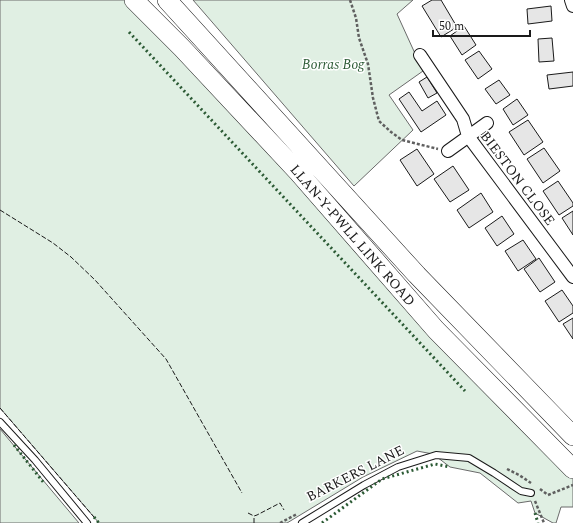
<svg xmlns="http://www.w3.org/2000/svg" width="573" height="523" viewBox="0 0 573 523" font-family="Spectral,serif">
  <rect width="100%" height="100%" fill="#fff"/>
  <path fill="#e0efe3" stroke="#6a6a6a" d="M 0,0 L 126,0 L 573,476 L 573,507 L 561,507 L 556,523 L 553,523 L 535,513 L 531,501 L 518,503 L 480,473 L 450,467 L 433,454 L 417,451 L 363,477 L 287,523 L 99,523 L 0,408 Z
    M 193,0 L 413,0 L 397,14 L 423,71 L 389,95 L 413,130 L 354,186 Z
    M 0,429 L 79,523 L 0,523 Z"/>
  <path fill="#e6e6e6" stroke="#1a1a1a" d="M 432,0 L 441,0 L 457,27 L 441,37 L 422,6 Z
    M 551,6 L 552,21 L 528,24 L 527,9 Z
    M 464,26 L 476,45 L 462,55 L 450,36 Z
    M 552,38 L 554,61 L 539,62 L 538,39 Z
    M 479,51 L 492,69 L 478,79 L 465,60 Z
    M 573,72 L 573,86 L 549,89 L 547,75 Z
    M 427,77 L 437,93 L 428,98 L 419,82 Z
    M 499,80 L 510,95 L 496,104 L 485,89 Z
    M 409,92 L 422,111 L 437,101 L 446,115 L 421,132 L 399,99 Z
    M 517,99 L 528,115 L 513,125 L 503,109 Z
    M 528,120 L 543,142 L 524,155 L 509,132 Z
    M 544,148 L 560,171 L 543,183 L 527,159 Z
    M 417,149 L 434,174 L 417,186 L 400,160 Z
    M 453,166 L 469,190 L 450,202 L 434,179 Z
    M 558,181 L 573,203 L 573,206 L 559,215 L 543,191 Z
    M 481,193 L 493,212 L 469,228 L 457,210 Z
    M 573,211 L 573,235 L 562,218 Z
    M 502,216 L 514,234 L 497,246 L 485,228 Z
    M 523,240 L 536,259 L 518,271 L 505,251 Z
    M 539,258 L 555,282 L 540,292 L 524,269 Z
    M 562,290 L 573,306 L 573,313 L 559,322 L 545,301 Z
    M 573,318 L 573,339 L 563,324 Z"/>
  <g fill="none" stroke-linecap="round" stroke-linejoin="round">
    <defs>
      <path id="service" d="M 0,422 L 35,460 L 87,523
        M 302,523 L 364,485 L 398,467 L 436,455 L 469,458 L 494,473 L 521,491 L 531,493"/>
      <path id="minor" d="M 571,0 L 573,6
        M 420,55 L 463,119 L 468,136 L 573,277
        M 448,151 L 487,123"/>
      <path id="trunk" d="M 134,0 L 182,48 L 298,172 L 436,330 L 573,469
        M 167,0 L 417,275 L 573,436"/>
    </defs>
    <use href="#service" stroke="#1a1a1a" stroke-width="8"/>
    <use href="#minor" stroke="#1a1a1a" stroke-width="14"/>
    <use href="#trunk" stroke="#1a1a1a" stroke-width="20"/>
    <path stroke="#5f5f5f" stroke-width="2.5" stroke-dasharray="3 2" stroke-linecap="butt" d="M 350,0 L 356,18 L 359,38 L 368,64 L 373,98 L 379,121 L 391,132 L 402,140 L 438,149
      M 507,469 L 519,475 L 531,483
      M 540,489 L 548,495 L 573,485
      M 535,501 L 544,523
      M 280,523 L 297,514"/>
    <use href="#service" stroke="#fff" stroke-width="6"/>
    <use href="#minor" stroke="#fff" stroke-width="12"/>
    <use href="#trunk" stroke="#fff" stroke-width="19"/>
    <path stroke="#2b5a34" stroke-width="3" stroke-dasharray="2 3" stroke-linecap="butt" d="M 129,32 L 465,391
      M 14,445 L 44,483
      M 535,513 L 538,523
      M 94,517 L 99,523
      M 322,523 L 382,479 L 435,464 L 450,467"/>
    <path stroke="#1a1a1a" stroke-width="1" stroke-dasharray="5 2" stroke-linecap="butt" d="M 0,210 L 53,243 L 71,257 L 95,280 L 166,359 L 242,493
      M 0,408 L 94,517
      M 248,513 L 254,516 L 257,515 L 280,503 L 284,510
      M 254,523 L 254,516"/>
  </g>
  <g text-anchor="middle" stroke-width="3" stroke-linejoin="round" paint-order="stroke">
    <g font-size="14" font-style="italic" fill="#2b5a34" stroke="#fff">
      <text x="333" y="69">Borras Bog</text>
    </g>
    <g font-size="14" fill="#1a1a1a" stroke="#fff">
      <text transform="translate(518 178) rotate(53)" y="5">BIESTON CLOSE</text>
      <text transform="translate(353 235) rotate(49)" y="5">LLAN-Y-PWLL LINK ROAD</text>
      <text transform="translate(355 473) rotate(-27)" y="5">BARKERS LANE</text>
    </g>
  </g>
  <path d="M433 30v6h97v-6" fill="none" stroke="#1a1a1a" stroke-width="2"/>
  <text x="439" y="30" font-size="12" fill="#1a1a1a" stroke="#ffffff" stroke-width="3" paint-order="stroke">50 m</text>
</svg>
